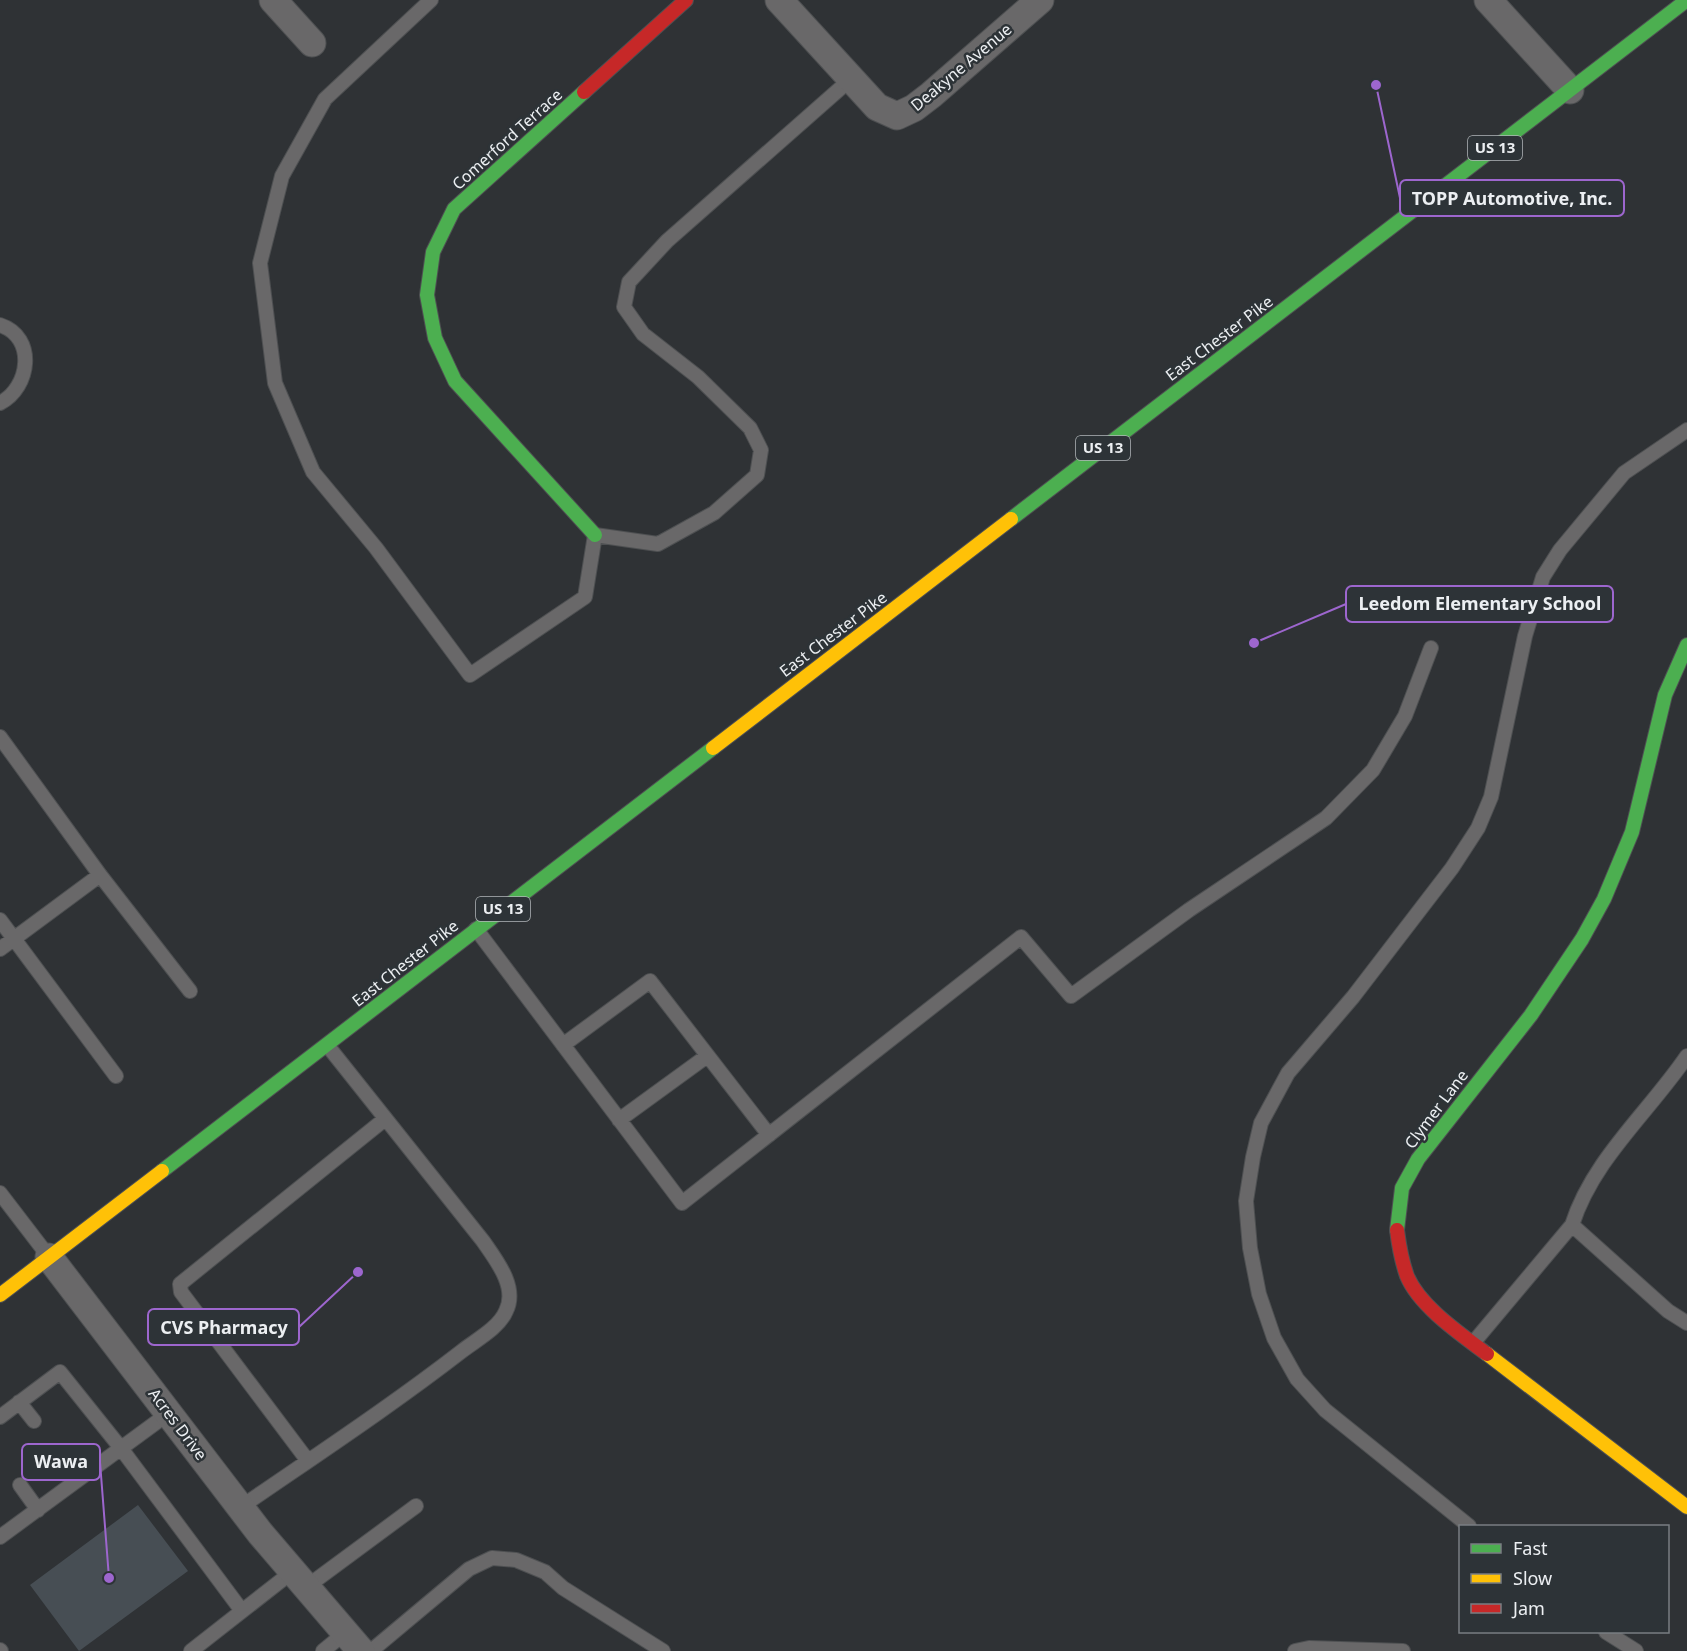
<svg xmlns="http://www.w3.org/2000/svg" width="1687" height="1651" viewBox="0 0 1687 1651" font-family="'Noto Sans',sans-serif">
  <rect width="100%" height="100%" fill="#2f3235"/>
  <path fill="#474e54" d="M 138,1505 L 188,1571 L 79,1651 L 30,1585 Z"/>
  <g fill="none" stroke-linecap="round" stroke-linejoin="round">
    <defs>
      <path id="lane" d="M 431,0 L 325,99 L 282,176 L 260,263 L 275,383 L 313,472 L 376,548 L 470,675 L 585,597 L 595,535 L 658,544 L 714,513 L 757,475 L 761,450 L 750,428 L 698,377 L 643,334 L 624,307 L 629,282 L 667,241 L 852,78
        M 0,325 C 37,337 30,388 0,403
        M 0,737 L 100,875 L 190,991
        M 0,920 L 116,1076
        M 476,929 L 682,1203 L 1021,937 L 1071,996 L 1189,910 L 1326,818 L 1373,770 L 1405,716 L 1431,648
        M 0,949 L 100,875
        M 563,1045 L 650,981 L 769,1135
        M 619,1120 L 707,1056
        M 0,1193 L 49,1257
        M 1572,1225 L 1668,1311 L 1687,1323
        M 1473,1343 L 1572,1225 C 1593,1159 1649,1112 1687,1056
        M 19,1402 L 34,1421
        M 0,1417 L 60,1372 L 120,1447 L 242,1611
        M 60,1458 L 76,1480
        M 308,1461 L 181,1292 L 180,1284 L 385,1119
        M 20,1485 L 38,1510
        M 241,1507 C 315,1456 391,1406 462,1351 C 476,1340 499,1328 506,1311 C 518,1287 496,1260 483,1241 L 327,1045
        M 1469,1526 L 1325,1410 L 1297,1379 L 1274,1338 L 1259,1294 L 1250,1248 L 1246,1201 L 1253,1157 L 1261,1123 L 1288,1073 L 1353,997 L 1452,868 L 1478,828 L 1491,797 L 1525,636 L 1543,577 L 1560,550 L 1624,473 L 1687,430
        M 0,1537 L 169,1413
        M 305,1588 L 416,1506
        M 1606,1632 L 1636,1651
        M 0,1650 L 1,1651
        M 191,1651 L 292,1572
        M 323,1651 L 345,1633
        M 371,1651 L 469,1569 L 492,1558 L 516,1560 L 545,1572 L 563,1588 L 663,1651
        M 1295,1651 L 1309,1648 L 1403,1651"/>
      <path id="street" d="M 273,0 L 312,43
        M 779,0 L 877,107 L 897,116 L 914,108 L 931,95 L 1040,0
        M 1488,0 L 1570,90
        M 49,1257 L 260,1533 L 361,1651"/>
      <path id="fast" d="M 584,92 L 454,209 L 433,252 L 427,295 L 435,338 L 455,381 L 595,535
        M 1011,519 L 1687,0
        M 162,1171 L 713,748
        M 1397,1230 L 1402,1188 L 1418,1159 L 1531,1015 L 1582,939 L 1604,899 L 1632,832 L 1665,695 L 1687,645"/>
      <path id="slow" d="M 713,748 L 1011,519
        M 0,1295 L 162,1171
        M 1487,1354 L 1687,1507"/>
      <path id="jam" d="M 584,92 L 686,0
        M 1397,1230 C 1399,1246 1402,1262 1407,1276 C 1420,1307 1462,1335 1487,1354"/>
    </defs>
    <use href="#lane" stroke="#4e5052" stroke-width="16"/>
    <use href="#street" stroke="#4e5052" stroke-width="29"/>
    <use href="#fast" stroke="#4e5052" stroke-width="16"/>
    <use href="#slow" stroke="#4e5052" stroke-width="16"/>
    <use href="#jam" stroke="#4e5052" stroke-width="16"/>
    <use href="#lane" stroke="#696869" stroke-width="14"/>
    <use href="#street" stroke="#696869" stroke-width="27"/>
    <use href="#fast" stroke="#4caf50" stroke-width="14"/>
    <use href="#slow" stroke="#ffc107" stroke-width="14"/>
    <use href="#jam" stroke="#c62828" stroke-width="14"/>
  </g>
  <g text-anchor="middle" stroke-width="5" stroke-linejoin="round" paint-order="stroke">
    <g fill="#2d3337" stroke="#b3b7ba" stroke-width="1.5">
      <rect x="1468" y="136" width="54" height="24" rx="4.5"/>
      <rect x="1076" y="436" width="54" height="24" rx="4.5"/>
      <rect x="476" y="897" width="54" height="24" rx="4.5"/>
    </g>
    <g font-size="15" font-weight="bold" fill="#eceff2">
      <text x="1495" y="153">US 13</text>
      <text x="1103" y="453">US 13</text>
      <text x="503" y="914">US 13</text>
    </g>
    <g font-size="16" fill="#eceff2" stroke="#2d3337">
      <text transform="translate(961 67) rotate(-40)" y="6">Deakyne Avenue</text>
      <text transform="translate(507 139) rotate(-42)" y="6">Comerford Terrace</text>
      <text transform="translate(1219 338) rotate(-37)" y="6">East Chester Pike</text>
      <text transform="translate(833 634) rotate(-37)" y="6">East Chester Pike</text>
      <text transform="translate(405 963) rotate(-38)" y="6">East Chester Pike</text>
      <text transform="translate(1436 1109) rotate(-53)" y="6">Clymer Lane</text>
      <text transform="translate(178 1424) rotate(53)" y="6">Acres Drive</text>
    </g>
  </g>
  <path fill="none" stroke="#9d66ce" stroke-width="2" d="M1376 85L1400 198M1254 643L1346 604M358 1272L299 1327M109 1578L100 1462"/>
  <g fill="#9d66ce" stroke="#2d3337" stroke-width="2">
    <circle cx="1376" cy="85" r="6"/>
    <circle cx="1254" cy="643" r="6"/>
    <circle cx="358" cy="1272" r="6"/>
    <circle cx="109" cy="1578" r="6"/>
  </g>
  <g fill="#2d3337" stroke="#9d66ce" stroke-width="2">
    <rect x="1400" y="180" width="224" height="36" rx="6"/>
    <rect x="1346" y="586" width="267" height="36" rx="6"/>
    <rect x="148" y="1309" width="151" height="36" rx="6"/>
    <rect x="22" y="1444" width="78" height="36" rx="6"/>
  </g>
  <g font-size="18" text-anchor="middle" font-weight="bold" fill="#eceff2">
    <text x="1512" y="205">TOPP Automotive, Inc.</text>
    <text x="1480" y="610">Leedom Elementary School</text>
    <text x="224" y="1334">CVS Pharmacy</text>
    <text x="61" y="1468">Wawa</text>
  </g>
  <rect x="1459" y="1525" width="210" height="108" fill="#2d3337" stroke="#797e82" stroke-width="1.5"/>
  <rect x="1471" y="1544" width="30" height="9" fill="#4caf50" stroke="#797e82" stroke-width="1.5"/>
  <text x="1513" y="1555" font-size="18" fill="#eceff2">Fast</text>
  <rect x="1471" y="1574" width="30" height="9" fill="#ffc107" stroke="#797e82" stroke-width="1.5"/>
  <text x="1513" y="1585" font-size="18" fill="#eceff2">Slow</text>
  <rect x="1471" y="1604" width="30" height="9" fill="#c62828" stroke="#797e82" stroke-width="1.5"/>
  <text x="1513" y="1615" font-size="18" fill="#eceff2">Jam</text>
</svg>
